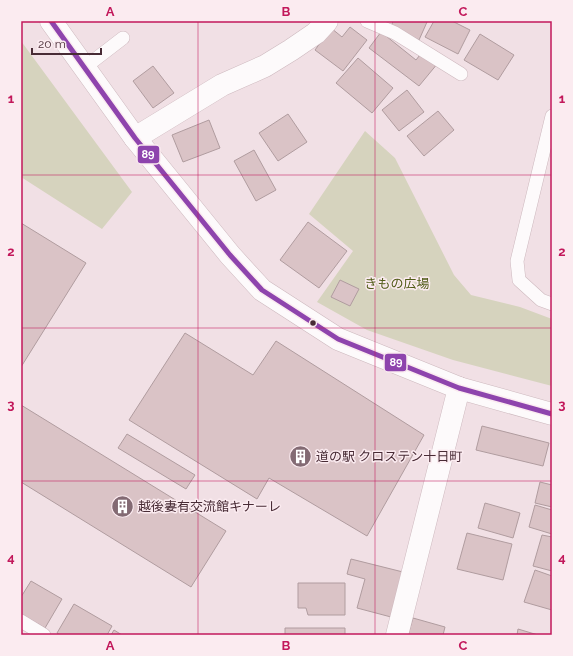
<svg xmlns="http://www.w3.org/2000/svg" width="573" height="656" viewBox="0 0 573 656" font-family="Raleway,'Noto Sans JP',sans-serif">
  <rect width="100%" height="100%" fill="#f1e0e5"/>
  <path fill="#d6d3be" d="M 21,41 L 132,192 L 102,229 L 21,177 Z
    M 365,131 L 395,158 L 454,275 L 471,295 L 520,307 L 552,319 L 552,386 L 453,360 L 367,330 L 317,302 L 353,251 L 309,214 Z"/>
  <path fill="#dac3c6" stroke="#b09c9f" d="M 393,21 L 425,21 L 427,22 L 419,40 L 391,27 Z
    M 434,21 L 452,21 L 470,30 L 458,54 L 425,37 Z
    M 350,27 L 367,40 L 343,71 L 315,50 L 331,28 L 342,37 Z
    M 381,32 L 416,60 L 423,51 L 438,63 L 419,86 L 369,48 Z
    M 480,34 L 514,55 L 498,80 L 464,60 Z
    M 358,58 L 393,88 L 372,113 L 336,83 Z
    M 153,66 L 174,93 L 153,108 L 133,81 Z
    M 407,90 L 424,112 L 399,131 L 382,110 Z
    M 438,111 L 454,130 L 424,156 L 407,136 Z
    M 288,114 L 307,142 L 278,161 L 259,133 Z
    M 209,120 L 220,148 L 183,162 L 172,135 Z
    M 254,150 L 276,190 L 256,201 L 234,161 Z
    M 308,222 L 347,251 L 319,288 L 280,260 Z
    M 21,223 L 86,263 L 21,367 Z
    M 340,280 L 359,289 L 350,306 L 331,297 Z
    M 185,333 L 253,375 L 276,341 L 424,435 L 367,536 L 269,478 L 257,499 L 129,420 Z
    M 21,405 L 226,531 L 191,587 L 21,482 Z
    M 482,426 L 549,443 L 543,466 L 476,450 Z
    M 127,434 L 195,475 L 186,489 L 118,448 Z
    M 540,482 L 552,485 L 552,507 L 535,503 Z
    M 485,503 L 520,513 L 513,538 L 478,528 Z
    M 535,505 L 552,510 L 552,534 L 529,527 Z
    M 467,533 L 512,544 L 503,580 L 457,569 Z
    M 542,535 L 552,537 L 552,571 L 533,566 Z
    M 351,559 L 403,572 L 391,617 L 357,608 L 365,579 L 347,574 Z
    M 535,570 L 552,576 L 552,610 L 524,602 Z
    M 31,581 L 62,599 L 45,628 L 21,614 L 21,597 Z
    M 298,583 L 345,583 L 345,615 L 308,615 L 306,608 L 298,608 Z
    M 74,604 L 112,626 L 107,635 L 60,635 L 57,633 Z
    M 413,618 L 445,627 L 443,635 L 408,635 Z
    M 285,628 L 345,628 L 345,635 L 285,635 Z
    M 518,629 L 538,635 L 517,635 Z
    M 114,630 L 122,635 L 111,635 Z"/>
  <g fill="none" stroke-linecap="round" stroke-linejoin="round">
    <defs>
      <path id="lane" d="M 367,21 L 395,33 L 461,74
        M 84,68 L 123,38
        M 552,116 L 517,261 L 519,280 L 541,300 L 552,304
        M 21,621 L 44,635"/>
      <path id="street" d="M 135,138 L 222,85 L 265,66 L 291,50 L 316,33 L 327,21
        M 397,635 L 459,388"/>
      <path id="secondary" d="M 51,21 L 135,138 L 230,255 L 262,290 L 338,339 L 459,388 L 552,414"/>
    </defs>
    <use href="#lane" stroke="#cdb8be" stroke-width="14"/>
    <use href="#street" stroke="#cdb8be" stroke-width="23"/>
    <use href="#secondary" stroke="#cdb8be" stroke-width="23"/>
    <use href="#lane" stroke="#fdfafb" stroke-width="13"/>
    <use href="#street" stroke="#fdfafb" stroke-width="22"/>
    <use href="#secondary" stroke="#fdfafb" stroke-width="22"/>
    <defs>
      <path id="bus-1" d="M 51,21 L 135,138 L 230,255 L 262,290 L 338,339 L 459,388 L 552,414"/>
    </defs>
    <use href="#bus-1" stroke="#fbebf0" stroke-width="8"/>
    <use href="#bus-1" stroke="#8e44ad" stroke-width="5"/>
  </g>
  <path fill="none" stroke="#c2185b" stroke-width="1" stroke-opacity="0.55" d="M 198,21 L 198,635M 375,21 L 375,635M 21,175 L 552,175M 21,328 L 552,328M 21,481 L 552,481"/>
  <defs>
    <symbol id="building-disc" viewBox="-11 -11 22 22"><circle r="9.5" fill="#836a73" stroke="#fbebf0"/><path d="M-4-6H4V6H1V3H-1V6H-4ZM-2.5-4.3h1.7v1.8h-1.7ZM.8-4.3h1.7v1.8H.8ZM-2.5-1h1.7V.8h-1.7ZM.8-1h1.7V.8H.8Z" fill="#fff"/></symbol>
  </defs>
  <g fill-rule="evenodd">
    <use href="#building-disc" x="288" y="444" width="25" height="25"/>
    <use href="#building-disc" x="110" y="494" width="25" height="25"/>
  </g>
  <circle fill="#482b35" stroke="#fbebf0" stroke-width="1.5" cx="313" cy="323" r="3.5"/>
  <g text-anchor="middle" stroke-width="3" stroke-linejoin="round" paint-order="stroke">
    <g font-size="13" fill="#505b16" stroke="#fbebf0">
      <text x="397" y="288">きもの広場</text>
    </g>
    <g font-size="13" fill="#482b35" stroke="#fbebf0" text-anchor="start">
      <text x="316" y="461">道の駅 クロステン十日町</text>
      <text x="138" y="511">越後妻有交流館キナーレ</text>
    </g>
  </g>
  <g stroke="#fbebf0" stroke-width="1.5">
    <rect x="137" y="145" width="23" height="19" rx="4" fill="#8e44ad"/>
    <rect x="384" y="353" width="23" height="19" rx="4" fill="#8e44ad"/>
  </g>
  <g font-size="11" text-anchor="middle" font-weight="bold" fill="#fff">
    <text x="148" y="158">89</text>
    <text x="396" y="366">89</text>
  </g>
  <rect width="573" height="656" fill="none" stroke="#fbebf0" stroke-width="44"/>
  <path d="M32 48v6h69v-6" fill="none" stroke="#482b35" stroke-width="2"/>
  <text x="38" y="48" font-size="12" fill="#482b35" stroke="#fbebf0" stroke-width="3" paint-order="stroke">20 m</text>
  <rect x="22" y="22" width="529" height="612" fill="none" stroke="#c2185b" stroke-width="1.5"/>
  <g font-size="13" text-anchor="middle" font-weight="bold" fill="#c2185b">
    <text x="110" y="16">A</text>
    <text x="286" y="16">B</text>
    <text x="463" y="16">C</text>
    <text x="11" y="103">1</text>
    <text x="562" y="103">1</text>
    <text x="11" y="256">2</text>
    <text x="562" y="256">2</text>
    <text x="11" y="409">3</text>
    <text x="562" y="409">3</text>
    <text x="11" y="562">4</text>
    <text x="562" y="562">4</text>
    <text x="110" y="650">A</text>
    <text x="286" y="650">B</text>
    <text x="463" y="650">C</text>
  </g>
</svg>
